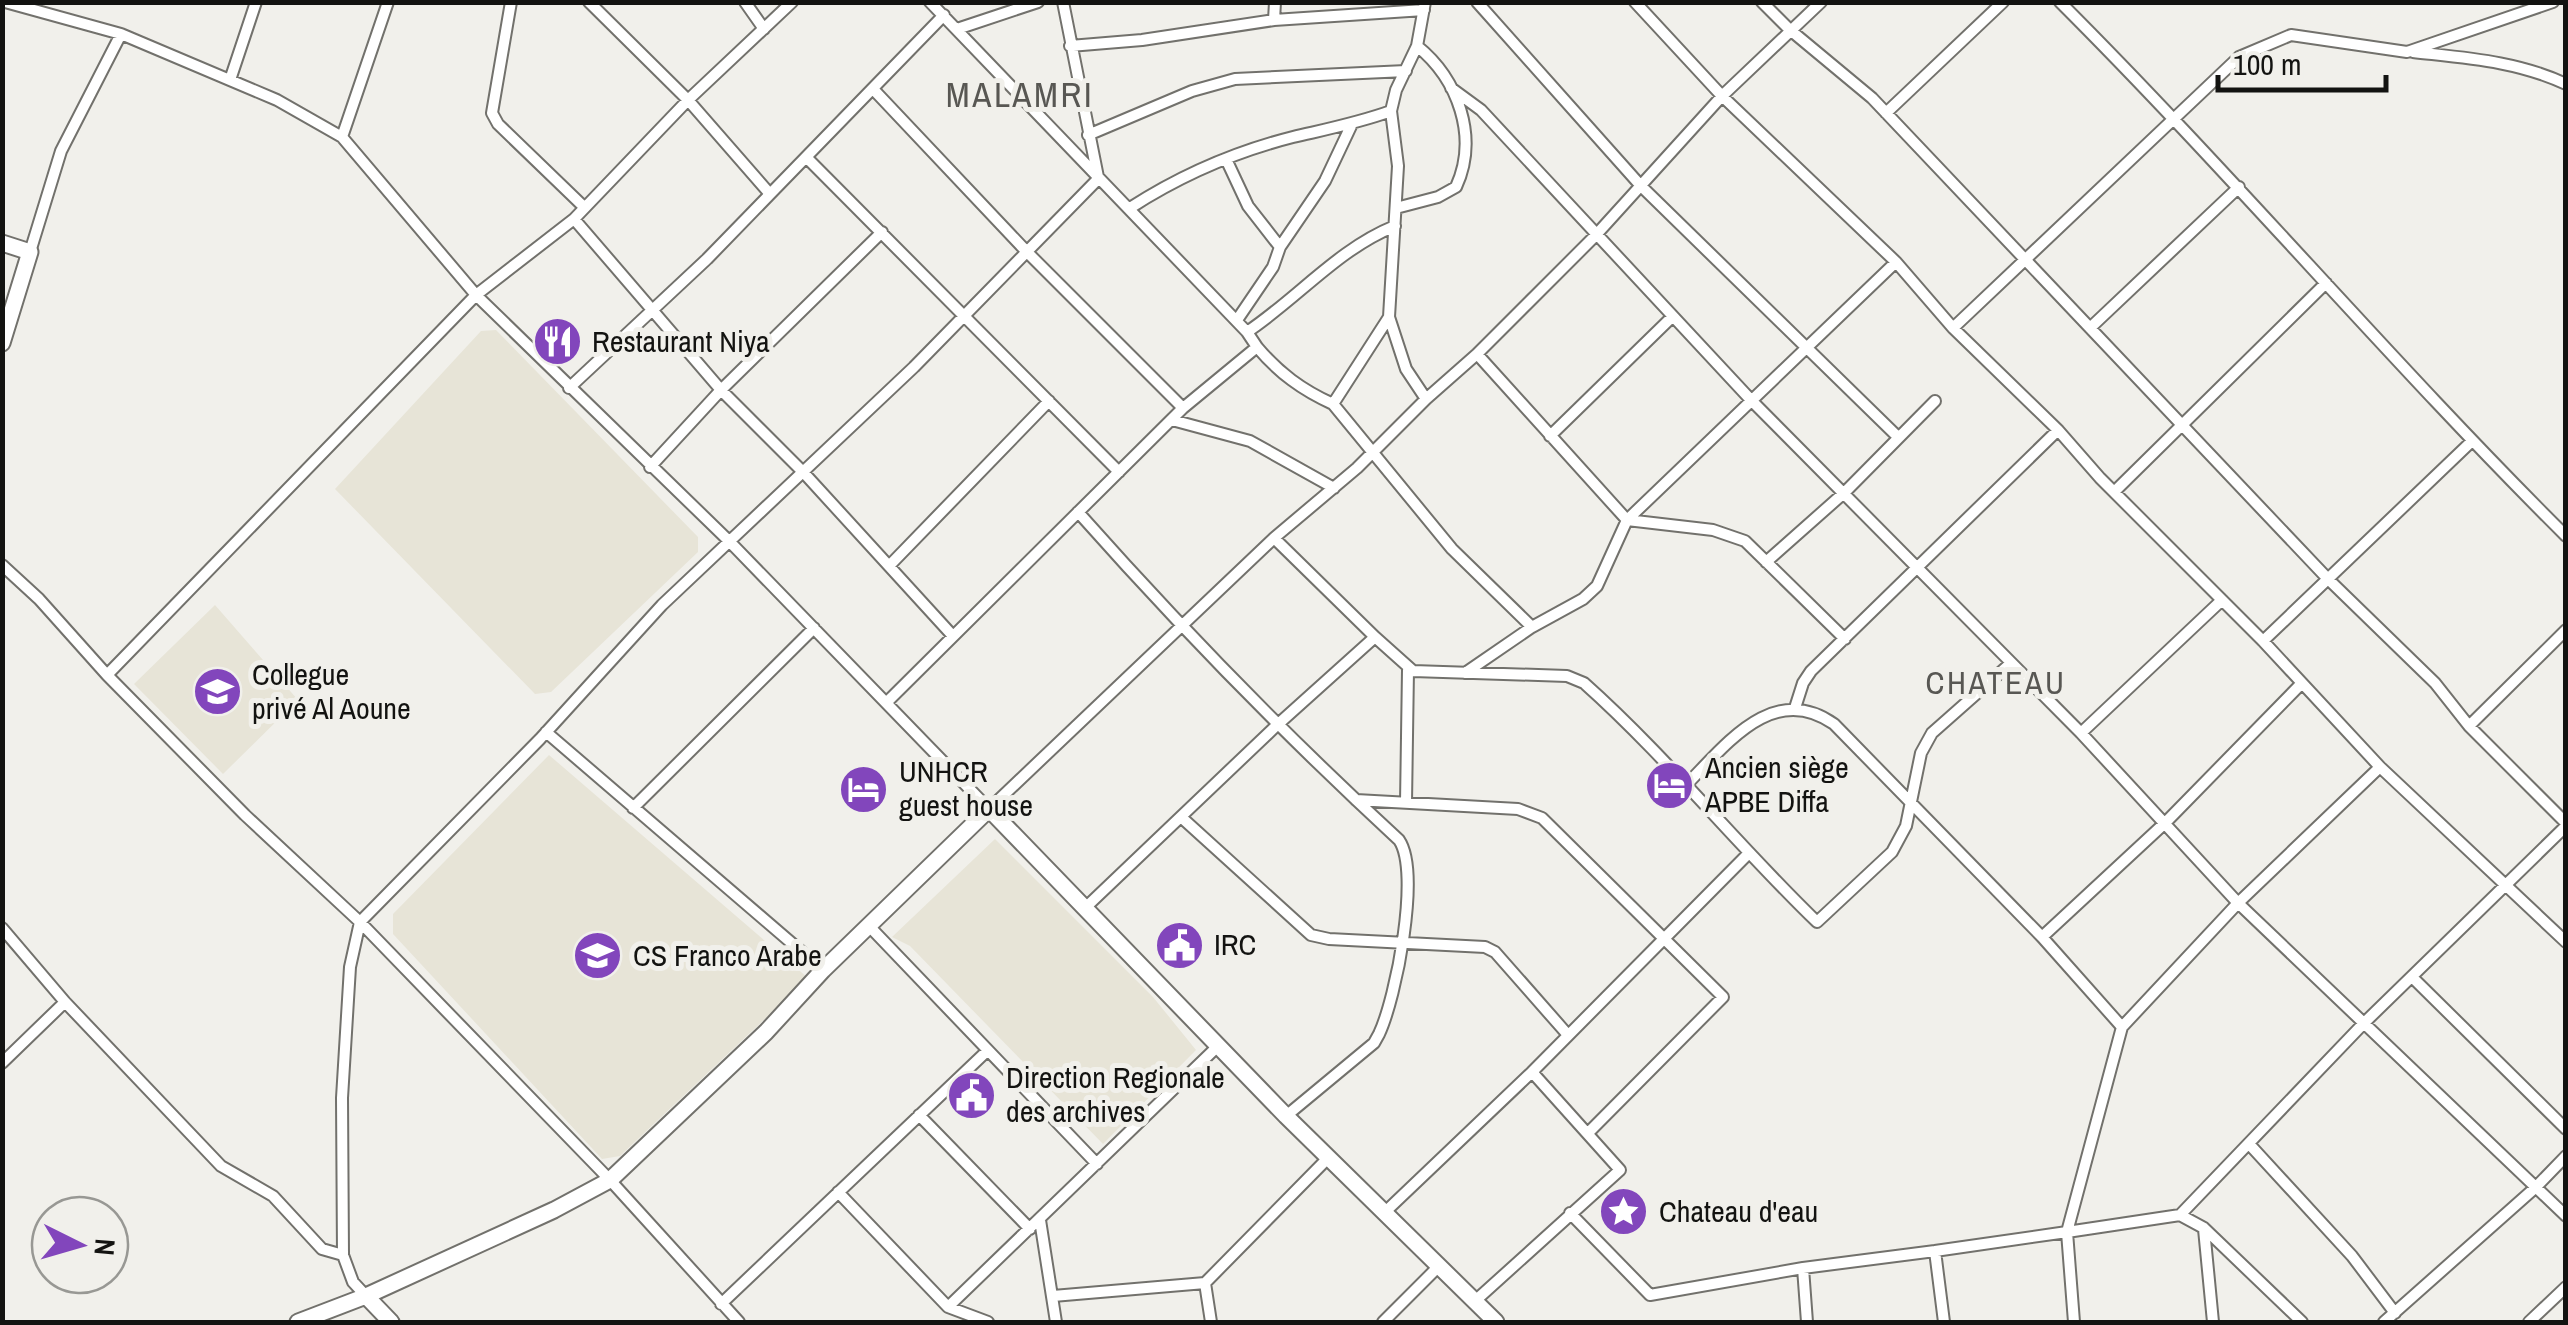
<svg xmlns="http://www.w3.org/2000/svg" width="2568" height="1325" viewBox="0 0 2568 1325" font-family="'Archivo Narrow',sans-serif">
  <rect width="100%" height="100%" fill="#f1f0eb"/>
  <path fill="#e7e4d7" d="M 496,330 L 698,537 L 698,552 L 551,692 L 535,694 L 335,489 L 481,331 Z
    M 215,605 L 298,700 L 223,774 L 134,684 Z
    M 549,755 L 808,978 L 620,1156 L 602,1159 L 393,934 L 393,914 Z
    M 995,839 L 1153,997 L 1196,1050 L 1103,1144 L 910,946 L 892,937 Z"/>
  <g fill="none" stroke-linecap="round" stroke-linejoin="round">
    <defs>
      <path id="street" d="M 5,2 L 121,34 L 277,100 L 342,137 L 476,295 L 729,541 L 989,809 L 1274,538 L 1357,468 L 1426,399 L 1477,354 L 1595,236 L 1722,96 L 1821,2
        M 511,2 L 492,113 L 498,124 L 584,207
        M 589,2 L 688,100 L 770,194
        M 745,2 L 764,29
        M 930,2 L 1247,332
        M 1063,2 L 1098,177
        M 1425,2 L 1417,46 L 1396,90 L 1391,111 L 1398,166 L 1389,317 L 1406,369 L 1426,399
        M 1477,2 L 1641,186 L 1898,437
        M 1635,2 L 1722,96 L 1896,262 L 1953,328 L 2058,430 L 2100,478 L 2263,641 L 2380,767 L 2566,942
        M 1762,2 L 1789,29 L 1872,98 L 2328,579 L 2435,683 L 2469,726 L 2566,823
        M 2060,2 C 2234,176 2392,363 2566,536
        M 1274,20 L 1275,2
        M 957,29 L 1038,2
        M 1070,46 L 1142,40 L 1274,20 L 1424,10
        M 2413,52 C 2466,58 2517,61 2566,84
        M 230,80 L 256,2
        M 1451,88 L 1481,110 L 1751,400 L 2081,733 L 2238,903 L 2566,1216
        M 873,89 L 1027,252 L 1183,408
        M 1886,113 L 2003,2
        M 1088,135 L 1192,91 L 1235,79 L 1406,71
        M 342,137 L 388,2
        M 807,158 L 1119,472
        M 1226,159 L 1248,206 L 1280,247
        M 1130,208 C 1181,175 1234,152 1293,137 C 1327,129 1358,123 1391,111
        M 1396,208 L 1438,197 L 1456,187 C 1479,137 1458,79 1417,46
        M 574,219 L 721,390 L 804,473 L 952,635
        M 30,252 L 61,151 L 121,34
        M 1237,320 L 1273,267 L 1280,247 L 1325,181 L 1351,126
        M 1953,328 L 2239,57 L 2291,35 L 2407,52 L 2553,2
        M 2090,328 L 2239,187
        M 1257,347 C 1279,373 1302,390 1333,404 L 1452,549 L 1532,627
        M 1477,354 L 1627,520 L 1713,530 L 1745,541 L 1845,639
        M 569,388 L 707,259 L 944,15
        M 1333,404 L 1389,317
        M 1172,420 L 1250,441 L 1334,488
        M 1550,436 L 1672,317
        M 650,467 L 721,390 L 882,232
        M 2114,492 L 2326,283
        M 1078,512 C 1181,628 1284,734 1399,840 C 1421,872 1396,998 1379,1034 L 1374,1043 L 1286,1116
        M 1274,538 L 1375,637
        M 1766,562 L 1845,492 L 1935,401
        M 2,565 L 39,599 L 107,675 L 476,295 L 574,219 L 688,100 L 792,2
        M 889,566 L 1049,401
        M 2263,641 L 2471,442
        M 1465,673 L 1532,627 L 1583,599 L 1597,586 L 1627,520 L 1896,262
        M 107,675 L 245,815 L 360,922 L 610,1180 L 739,1322
        M 887,702 L 1183,408 L 1257,347 L 1247,332 C 1298,298 1338,249 1395,226
        M 1795,708 L 1803,683 L 1811,671 L 2058,430
        M 2469,726 L 2566,630
        M 546,732 L 823,970
        M 2081,733 L 2222,600
        M 1686,785 C 1726,745 1773,681 1834,724 L 2042,937 L 2122,1027
        M 1356,800 L 1518,809 L 1542,818 L 1723,997 L 1588,1133
        M 1406,803 L 1408,670
        M 633,808 L 814,628
        M 1181,817 L 1311,935 L 1329,939 L 1485,947 L 1495,952 L 1568,1035
        M 1084,909 L 1276,726 L 1375,637 L 1413,671 L 1567,676 L 1584,683 C 1667,757 1737,845 1817,922 L 1892,852 L 1906,826 L 1921,753 L 1932,733 L 2010,664
        M 869,926 L 1097,1164
        M 2,928 L 65,1002 L 221,1166 L 273,1196 L 322,1249 L 343,1255
        M 2042,937 L 2166,822 L 2301,684
        M 2412,977 L 2566,1129
        M 2,1063 L 65,1002
        M 1532,1072 L 1748,854
        M 919,1115 L 1030,1229
        M 2250,1145 L 2352,1256 L 2395,1313
        M 838,1192 L 948,1307 L 988,1322
        M 1384,1213 L 1532,1072 L 1620,1170 L 1475,1301
        M 1570,1213 L 1650,1295 L 1803,1268 L 1935,1251 L 1944,1322
        M 2180,1215 L 2363,1024 L 2566,826
        M 1040,1220 L 1056,1322
        M 2204,1229 L 2213,1322
        M 1935,1251 L 2067,1232 L 2122,1027 L 2238,903 L 2380,767
        M 1803,1268 L 1807,1322
        M 1205,1283 L 1211,1322
        M 366,1296 L 353,1282 L 343,1255 L 342,1098 L 350,967 L 360,922 L 540,739 L 662,605 L 914,367 L 1099,178
        M 1053,1296 L 1205,1283 L 1329,1157
        M 721,1304 L 987,1051
        M 948,1307 L 1218,1046
        M 1383,1322 L 1438,1267
        M 2074,1322 L 2067,1232 L 2180,1215 L 2204,1228 L 2302,1322
        M 2384,1322 L 2536,1187 L 2566,1156
        M 2529,1322 L 2566,1287"/>
      <path id="secondary" d="M 2,243 L 30,252 L 2,343
        M 366,1296 L 391,1322
        M 298,1322 L 366,1296 L 554,1210 L 610,1180 L 766,1032 L 823,970 L 989,809 L 1286,1116 L 1496,1322"/>
    </defs>
    <use href="#street" stroke="#72716c" stroke-width="14"/>
    <use href="#secondary" stroke="#72716c" stroke-width="19"/>
    <use href="#street" stroke="#fff" stroke-width="10"/>
    <use href="#secondary" stroke="#fff" stroke-width="15"/>
  </g>
  <defs>
    <symbol id="restaurant-disc" viewBox="-11 -11 22 22"><circle r="9.5" fill="#8246bc" stroke="#f1f0eb"/><path d="M-5-6h1v4h1v-4h1v4h1v-4h1v5L-1.5 .5V6h-2V.5L-5-1ZM5-6V6H3V1.5H1.5Q1.5-4 5-6Z" fill="#fff"/></symbol>
    <symbol id="school-disc" viewBox="-11 -11 22 22"><circle r="9.5" fill="#8246bc" stroke="#f1f0eb"/><path d="M0-5L7-2L0 1L-7-2ZM-4 1L0 2.5L4 1V4Q0 6-4 4Z" fill="#fff"/></symbol>
    <symbol id="hotel-disc" viewBox="-11 -11 22 22"><circle r="9.5" fill="#8246bc" stroke="#f1f0eb"/><path d="M-6-4.5h1.5V1H6V5H4.5V3h-9V5H-6ZM-4 0a1.8 1.8 0 1 1 3.6 0ZM.5 0V-2.5h3Q6-2.5 6 0Z" fill="#fff"/></symbol>
    <symbol id="civic-disc" viewBox="-11 -11 22 22"><circle r="9.5" fill="#8246bc" stroke="#f1f0eb"/><path d="M-.6-6.5H3V-4.5H.6V-3L4-1V1h2V6H-6V1h2V-1L-.6-3ZM-1.2 2.5V6h2.4V2.5Z" fill="#fff"/></symbol>
    <symbol id="sight-disc" viewBox="-11 -11 22 22"><circle r="9.5" fill="#8246bc" stroke="#f1f0eb"/><path d="M0-6L1.8-2.2L6-1.7L2.9 1.2L3.7 5.4L0 3.3L-3.7 5.4L-2.9 1.2L-6-1.7L-1.8-2.2Z" fill="#fff"/></symbol>
  </defs>
  <g fill-rule="evenodd">
    <use href="#restaurant-disc" x="530" y="314" width="55" height="55"/>
    <use href="#school-disc" x="190" y="664" width="55" height="55"/>
    <use href="#hotel-disc" x="1642" y="758" width="55" height="55"/>
    <use href="#hotel-disc" x="836" y="762" width="55" height="55"/>
    <use href="#civic-disc" x="1152" y="918" width="55" height="55"/>
    <use href="#school-disc" x="570" y="928" width="55" height="55"/>
    <use href="#civic-disc" x="944" y="1068" width="55" height="55"/>
    <use href="#sight-disc" x="1596" y="1184" width="55" height="55"/>
  </g>
  <g text-anchor="middle" stroke-width="10" stroke-linejoin="round" paint-order="stroke">
    <g font-size="30" fill="#131311" stroke="#f1f0eb" text-anchor="start">
      <text x="592" y="352">Restaurant Niya</text>
      <text x="252" y="685">Collegue<tspan x="252" dy="34">privé Al Aoune</tspan></text>
      <text x="1705" y="778">Ancien siège<tspan x="1705" dy="34">APBE Diffa</tspan></text>
      <text x="899" y="782">UNHCR<tspan x="899" dy="34">guest house</tspan></text>
      <text x="1214" y="955">IRC</text>
      <text x="633" y="966">CS Franco Arabe</text>
      <text x="1006" y="1088">Direction Regionale<tspan x="1006" dy="34">des archives</tspan></text>
      <text x="1659" y="1222">Chateau d'eau</text>
    </g>
    <g font-size="32" letter-spacing="2.5" fill="#585753" stroke="#f1f0eb">
      <text x="1996" y="694">CHATEAU</text>
    </g>
    <g font-size="35" letter-spacing="2.5" fill="#585753" stroke="#f1f0eb">
      <text x="1020" y="107">MALAMRI</text>
    </g>
  </g>
  <rect width="2568" height="1325" fill="none" stroke="#131311" stroke-width="10"/>
  <g transform="translate(80 1245) rotate(95)"><circle r="48" fill="#f1f0eb" stroke="#989894" stroke-width="2.5"/>
  <path d="M0-8L18 38L0 25L-18 38Z" fill="#8246bc"/>
  <text y="-15" font-size="28" font-weight="bold" text-anchor="middle" fill="#131311">N</text>
  </g>
  <path d="M2218 75v15h168v-15" fill="none" stroke="#131311" stroke-width="5"/>
  <text x="2233" y="75" font-size="30" fill="#131311" stroke="#f1f0eb" stroke-width="8" paint-order="stroke">100 m</text>
</svg>
